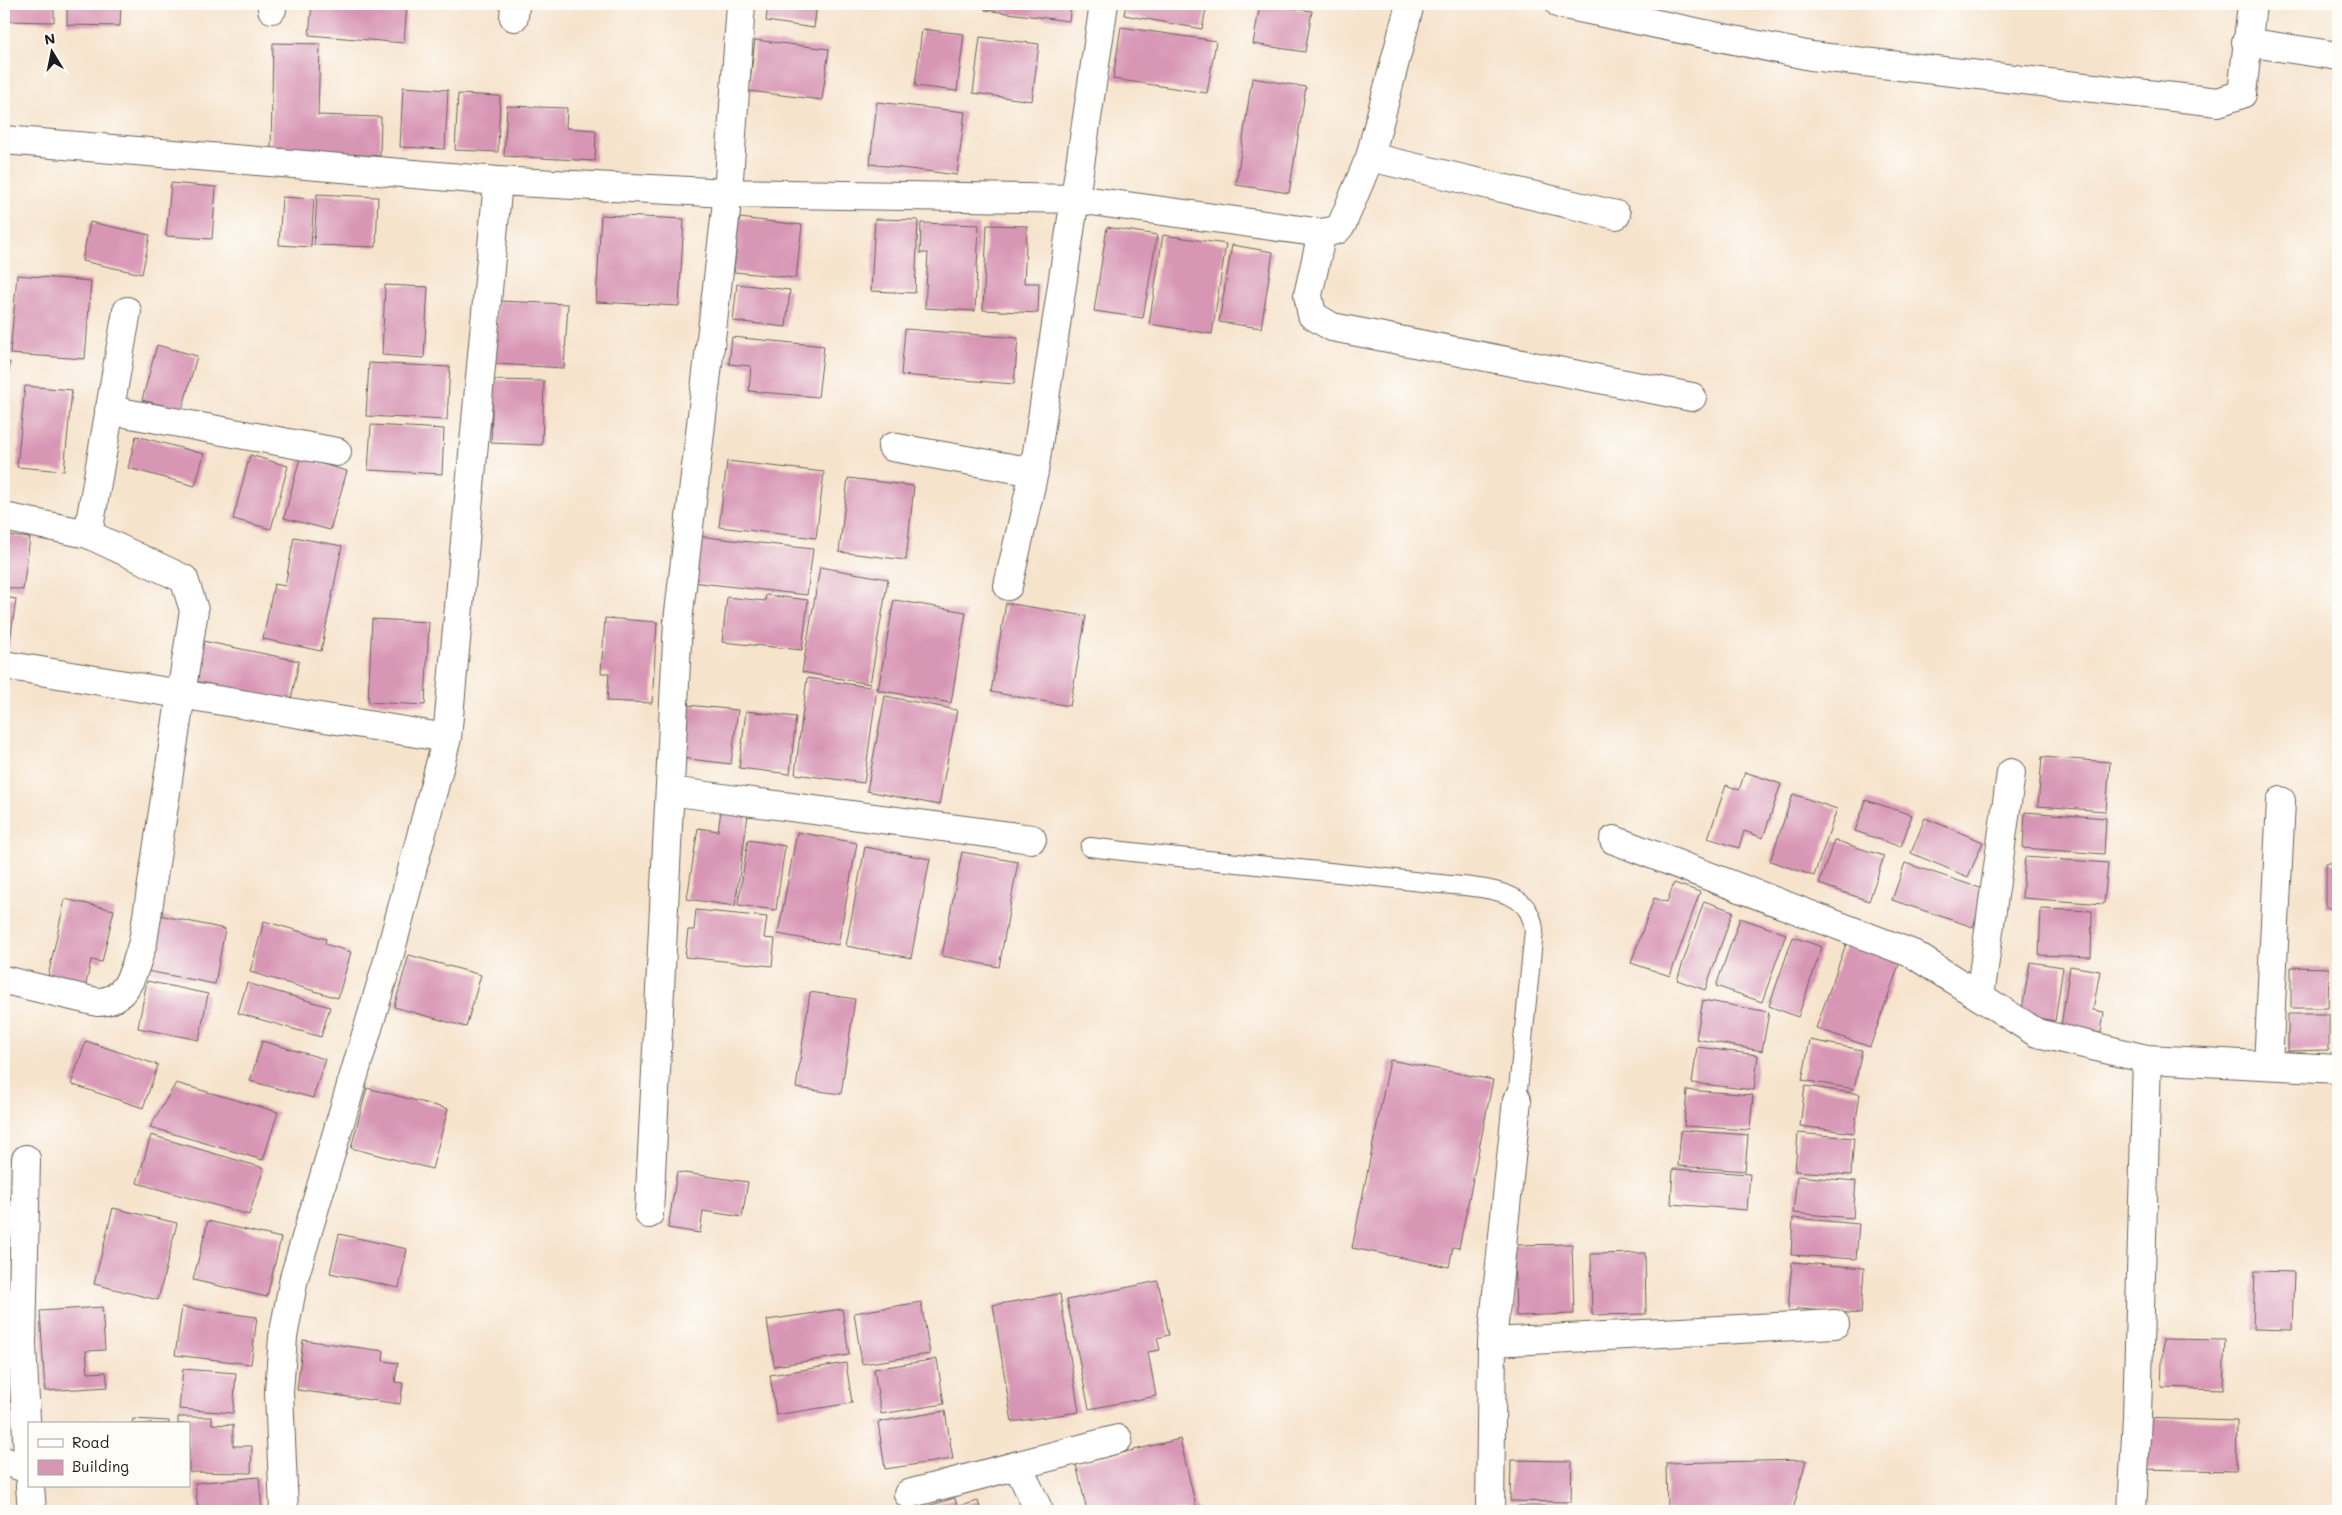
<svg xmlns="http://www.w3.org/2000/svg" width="2342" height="1515" viewBox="0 0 2342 1515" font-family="Mali,sans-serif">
  <rect width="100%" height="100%" fill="#fdfcf7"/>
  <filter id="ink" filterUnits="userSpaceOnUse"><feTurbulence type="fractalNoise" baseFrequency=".02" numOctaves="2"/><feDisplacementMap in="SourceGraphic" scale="10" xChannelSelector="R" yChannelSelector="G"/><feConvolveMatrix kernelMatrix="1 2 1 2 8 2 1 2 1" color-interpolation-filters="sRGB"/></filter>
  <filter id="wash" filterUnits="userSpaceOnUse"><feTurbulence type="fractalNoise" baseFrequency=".0096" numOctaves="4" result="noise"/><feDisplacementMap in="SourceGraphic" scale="20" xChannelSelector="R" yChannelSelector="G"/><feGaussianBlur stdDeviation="1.12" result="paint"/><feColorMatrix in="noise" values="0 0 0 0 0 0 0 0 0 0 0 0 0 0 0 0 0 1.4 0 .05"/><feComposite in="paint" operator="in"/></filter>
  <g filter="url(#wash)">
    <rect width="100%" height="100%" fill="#f6e3cc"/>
    <g id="blocks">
      <path fill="#d896b5" d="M 4,4 L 54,4 L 54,22 L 4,21 Z
        M 67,4 L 121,4 L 120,26 L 67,25 Z
        M 312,4 L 407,4 L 404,43 L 309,35 Z
        M 768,4 L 817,4 L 814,28 L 766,21 Z
        M 986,4 L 1071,4 L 1069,21 L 985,10 Z
        M 1126,4 L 1207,4 L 1202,29 L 1124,15 Z
        M 1260,4 L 1312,11 L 1305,52 L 1253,44 Z
        M 1121,27 L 1216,41 L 1207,93 L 1113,79 Z
        M 922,29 L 964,34 L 957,91 L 915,86 Z
        M 980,37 L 1039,44 L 1032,101 L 973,93 Z
        M 755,40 L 829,49 L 822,100 L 749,91 Z
        M 273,43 L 320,44 L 318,115 L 381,117 L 380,156 L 271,152 Z
        M 1252,78 L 1306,87 L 1289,193 L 1236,185 Z
        M 403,87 L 448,90 L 445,149 L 400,147 Z
        M 458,94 L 500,96 L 498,152 L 455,150 Z
        M 877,102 L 965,112 L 957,175 L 870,164 Z
        M 507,106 L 567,108 L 566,128 L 596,130 L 595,161 L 504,156 Z
        M 171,183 L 216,187 L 212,239 L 166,236 Z
        M 317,194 L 378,197 L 376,247 L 314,245 Z
        M 282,197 L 314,199 L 311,247 L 279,245 Z
        M 601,215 L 684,219 L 679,306 L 596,302 Z
        M 739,218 L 802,225 L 796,278 L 734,272 Z
        M 875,219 L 918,220 L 915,293 L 871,291 Z
        M 90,222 L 150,235 L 142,274 L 82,261 Z
        M 921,223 L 979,225 L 975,311 L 925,308 L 928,253 L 920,253 Z
        M 987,225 L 1027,226 L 1024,283 L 1039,283 L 1038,313 L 983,310 Z
        M 1107,227 L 1157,235 L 1143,318 L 1094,311 Z
        M 1163,235 L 1226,244 L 1212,334 L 1149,324 Z
        M 1232,245 L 1273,252 L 1261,328 L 1219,322 Z
        M 17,275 L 91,281 L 85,359 L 10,354 Z
        M 737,284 L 790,290 L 786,327 L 733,321 Z
        M 385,285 L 428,287 L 424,358 L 382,355 Z
        M 498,301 L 568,304 L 564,368 L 495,364 Z
        M 905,329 L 1018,338 L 1014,384 L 901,375 Z
        M 732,337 L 824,346 L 818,397 L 749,391 L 751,366 L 729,364 Z
        M 157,345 L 197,356 L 182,410 L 142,400 Z
        M 4,362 L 10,362 L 5,413 L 4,413 Z
        M 369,363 L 450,367 L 447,420 L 366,416 Z
        M 493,380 L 544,381 L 542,445 L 491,443 Z
        M 25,386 L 72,390 L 64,471 L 17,467 Z
        M 371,425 L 444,429 L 442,474 L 368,470 Z
        M 136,436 L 204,454 L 195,486 L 128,468 Z
        M 250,455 L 288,466 L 271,529 L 233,519 Z
        M 300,458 L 347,471 L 330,530 L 284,518 Z
        M 727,461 L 824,472 L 816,538 L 719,527 Z
        M 848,478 L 914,486 L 906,560 L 839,552 Z
        M 4,535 L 30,538 L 23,590 L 4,587 Z
        M 697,536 L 813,549 L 807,595 L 691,582 Z
        M 294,537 L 342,546 L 321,651 L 263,639 L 274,584 L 285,586 Z
        M 820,567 L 888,579 L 870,684 L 802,672 Z
        M 766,595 L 808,600 L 802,650 L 722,642 L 727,597 L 765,601 Z
        M 4,597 L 16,599 L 9,648 L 4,648 Z
        M 894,600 L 966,612 L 951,703 L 878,690 Z
        M 1006,603 L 1086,616 L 1070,706 L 991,692 Z
        M 605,618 L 657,622 L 652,703 L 607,701 L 609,673 L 601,673 Z
        M 372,619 L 429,622 L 425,705 L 368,702 Z
        M 198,640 L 299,661 L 291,700 L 189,680 Z
        M 807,678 L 877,688 L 864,783 L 795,774 Z
        M 885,696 L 957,710 L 939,805 L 867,791 Z
        M 687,705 L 738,710 L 731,764 L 681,758 Z
        M 746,711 L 796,717 L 790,774 L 739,768 Z
        M 2042,757 L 2110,762 L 2106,811 L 2038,806 Z
        M 1745,772 L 1781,784 L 1763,838 L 1744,831 L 1739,848 L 1708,838 L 1726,785 L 1739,790 Z
        M 1793,794 L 1837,809 L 1814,876 L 1770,861 Z
        M 1866,800 L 1912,815 L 1901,847 L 1855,831 Z
        M 721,811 L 748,815 L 735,906 L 687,899 L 698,828 L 718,831 Z
        M 2025,812 L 2106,818 L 2104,854 L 2023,848 Z
        M 1925,818 L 1983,842 L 1968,877 L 1911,853 Z
        M 797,832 L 857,843 L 838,945 L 778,934 Z
        M 748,840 L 785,846 L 776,910 L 738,905 Z
        M 1834,840 L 1884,856 L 1869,901 L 1819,884 Z
        M 865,847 L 930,859 L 911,958 L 846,946 Z
        M 962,852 L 1018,862 L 999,967 L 942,956 Z
        M 2025,857 L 2108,863 L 2104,904 L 2022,898 Z
        M 1905,863 L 1986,890 L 1973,927 L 1892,900 Z
        M 2326,863 L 2338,863 L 2338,908 L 2326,908 Z
        M 1674,883 L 1700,892 L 1670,976 L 1631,963 L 1654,898 L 1667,902 Z
        M 65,899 L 114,910 L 102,962 L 91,960 L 85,989 L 47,981 Z
        M 1704,901 L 1733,911 L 1705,990 L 1677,980 Z
        M 2041,909 L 2092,911 L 2091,957 L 2039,955 Z
        M 696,910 L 767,917 L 764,938 L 775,939 L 772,966 L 685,957 L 688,930 L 694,930 Z
        M 159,915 L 225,929 L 215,984 L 147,971 Z
        M 1740,918 L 1786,934 L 1762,1002 L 1716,986 Z
        M 264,921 L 326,939 L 325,944 L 351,952 L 338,998 L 250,972 Z
        M 1793,937 L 1822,947 L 1798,1017 L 1769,1006 Z
        M 1846,944 L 1900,962 L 1870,1047 L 1816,1028 Z
        M 409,955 L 481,975 L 466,1027 L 394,1007 Z
        M 2030,962 L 2063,967 L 2055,1021 L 2021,1015 Z
        M 2070,966 L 2100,971 L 2093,1010 L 2104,1012 L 2101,1033 L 2061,1026 Z
        M 2291,967 L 2329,968 L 2328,1008 L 2291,1008 Z
        M 147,981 L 208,994 L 199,1040 L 138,1028 Z
        M 247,983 L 330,1007 L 321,1037 L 238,1013 Z
        M 810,992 L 855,999 L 841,1094 L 796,1088 Z
        M 1703,1000 L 1769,1012 L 1762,1051 L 1696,1039 Z
        M 2288,1014 L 2329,1014 L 2329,1050 L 2288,1051 Z
        M 1810,1040 L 1862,1050 L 1854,1089 L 1802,1080 Z
        M 86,1041 L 158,1065 L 143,1108 L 71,1084 Z
        M 262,1041 L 325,1059 L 313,1098 L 250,1081 Z
        M 1697,1047 L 1758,1055 L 1754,1090 L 1692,1083 Z
        M 1390,1060 L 1493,1080 L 1459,1248 L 1453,1247 L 1449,1267 L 1352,1248 Z
        M 176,1083 L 278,1112 L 263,1160 L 150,1127 Z
        M 1805,1086 L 1860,1094 L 1854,1133 L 1800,1126 Z
        M 367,1088 L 448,1109 L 432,1169 L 351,1148 Z
        M 1687,1090 L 1753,1095 L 1750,1130 L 1684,1126 Z
        M 1681,1130 L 1748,1135 L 1745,1171 L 1678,1166 Z
        M 1798,1133 L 1854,1138 L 1851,1175 L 1795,1171 Z
        M 151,1135 L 264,1168 L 249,1215 L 137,1183 Z
        M 1673,1169 L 1750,1174 L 1747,1210 L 1671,1204 Z
        M 677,1172 L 748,1182 L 742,1217 L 703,1211 L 700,1233 L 668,1228 Z
        M 1797,1176 L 1856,1181 L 1853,1218 L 1793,1213 Z
        M 113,1208 L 177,1223 L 158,1300 L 94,1284 Z
        M 1793,1218 L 1859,1224 L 1856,1259 L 1791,1255 Z
        M 208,1221 L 281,1238 L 267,1297 L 193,1280 Z
        M 339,1234 L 407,1249 L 399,1288 L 330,1273 Z
        M 1572,1244 L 1574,1314 L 1516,1316 L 1514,1245 Z
        M 1645,1253 L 1646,1314 L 1592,1315 L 1591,1254 Z
        M 1792,1262 L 1864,1268 L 1861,1314 L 1788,1308 Z
        M 2255,1271 L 2294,1272 L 2292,1330 L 2253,1329 Z
        M 1158,1281 L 1169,1335 L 1157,1338 L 1160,1350 L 1148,1352 L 1156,1396 L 1089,1409 L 1067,1300 Z
        M 1060,1294 L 1079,1412 L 1012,1422 L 993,1305 Z
        M 921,1302 L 930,1354 L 862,1364 L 854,1313 Z
        M 102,1307 L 105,1350 L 86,1351 L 88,1373 L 106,1372 L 108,1387 L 45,1391 L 40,1311 Z
        M 182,1307 L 257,1317 L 251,1364 L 175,1355 Z
        M 842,1309 L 849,1355 L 774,1366 L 767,1320 Z
        M 2163,1339 L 2225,1340 L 2223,1389 L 2161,1387 Z
        M 303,1340 L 384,1351 L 383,1361 L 398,1363 L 395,1382 L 403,1383 L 400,1404 L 297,1390 Z
        M 937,1359 L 944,1404 L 881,1414 L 874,1369 Z
        M 846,1363 L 852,1403 L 776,1415 L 770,1375 Z
        M 183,1369 L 236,1373 L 233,1413 L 179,1409 Z
        M 945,1411 L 953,1459 L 885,1469 L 878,1422 Z
        M 178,1417 L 212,1417 L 212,1424 L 233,1425 L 233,1446 L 252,1446 L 251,1473 L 189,1472 L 189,1424 L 178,1424 Z
        M 2141,1418 L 2237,1421 L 2236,1471 L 2139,1469 Z
        M 133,1419 L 169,1421 L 169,1424 L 132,1424 Z
        M 1180,1439 L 1197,1511 L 1087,1511 L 1076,1464 Z
        M 1511,1460 L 1572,1461 L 1571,1502 L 1510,1501 Z
        M 1806,1460 L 1793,1510 L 1667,1511 L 1666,1463 Z
        M 259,1477 L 262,1511 L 198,1511 L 195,1483 Z
        M 955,1498 L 957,1507 L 978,1501 L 981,1511 L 911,1511 Z
        M 1518,1506 L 1562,1506 L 1562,1511 L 1518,1511 Z
        M 125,1509 L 159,1510 L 159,1511 L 125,1511 Z"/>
    </g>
  </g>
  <g filter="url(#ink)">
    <use href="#blocks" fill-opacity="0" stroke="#68625a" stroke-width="1"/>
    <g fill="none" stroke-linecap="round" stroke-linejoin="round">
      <defs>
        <path id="service" d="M 1090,847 C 1200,861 1312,869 1422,882 C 1449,886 1493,885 1516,899 C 1527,905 1533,918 1534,930 L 1517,1100"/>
        <path id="minor" d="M 1560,4 L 1811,56 L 2218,102 L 2242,94 L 2252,4
          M 272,9 L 272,4
          M 514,17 L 515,4
          M 2246,42 L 2338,56
          M 4,140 L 498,181 L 728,193 L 1076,199 L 1322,233 L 1337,230 L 1342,224 L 1370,157 L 1410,4
          M 1370,157 L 1616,215
          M 1322,233 L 1308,295 L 1312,315 L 1332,327 L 1692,397
          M 109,410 L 337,452
          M 892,447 L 1034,472 L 1104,4
          M 4,517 L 88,534 L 184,579 L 194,610 L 143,942 C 135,966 129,1003 97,1002 L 4,980
          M 88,534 L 127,311
          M 1008,586 L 1034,472
          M 4,665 L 447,738
          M 670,791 L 1032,839
          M 1614,840 L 1913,954 L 2037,1033 L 2147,1059 L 2338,1069
          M 1980,996 L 2011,773
          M 2268,1065 L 2281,801
          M 26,1159 L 22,1345 L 29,1474
          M 649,1214 L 678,621 L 728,193 L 741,4
          M 1492,1342 L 1835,1324
          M 4,1461 L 28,1469
          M 1018,1466 L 1039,1511
          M 30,1486 L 32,1511
          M 908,1494 L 1118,1439
          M 284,1511 L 279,1392 L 283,1337 L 294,1278 L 389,957 L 447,738 L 498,181
          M 1490,1511 L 1492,1342 L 1517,1100
          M 2132,1511 L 2137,1417 L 2147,1059"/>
      </defs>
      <use href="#service" stroke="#68625a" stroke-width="20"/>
      <use href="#minor" stroke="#68625a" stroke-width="30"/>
      <use href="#service" stroke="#fff" stroke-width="18"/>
      <use href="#minor" stroke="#fff" stroke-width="28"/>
    </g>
  </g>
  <rect width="2342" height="1515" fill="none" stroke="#fdfcf7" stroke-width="20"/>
  <rect x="28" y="1422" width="162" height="65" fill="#fdfcf7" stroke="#a3a29f"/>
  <rect x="38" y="1439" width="25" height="8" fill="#ffffff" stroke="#a3a29f"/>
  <text x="72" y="1448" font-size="15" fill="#1c1c1c">Road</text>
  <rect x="38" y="1460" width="25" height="15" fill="#d896b5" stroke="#a3a29f"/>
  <text x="72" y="1472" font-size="15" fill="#1c1c1c">Building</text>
  <g transform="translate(52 52) rotate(350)" stroke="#fdfcf7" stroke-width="4" paint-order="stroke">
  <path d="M0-4L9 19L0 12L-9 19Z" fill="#1c1c1c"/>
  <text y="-8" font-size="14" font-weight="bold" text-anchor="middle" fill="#1c1c1c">N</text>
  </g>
</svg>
